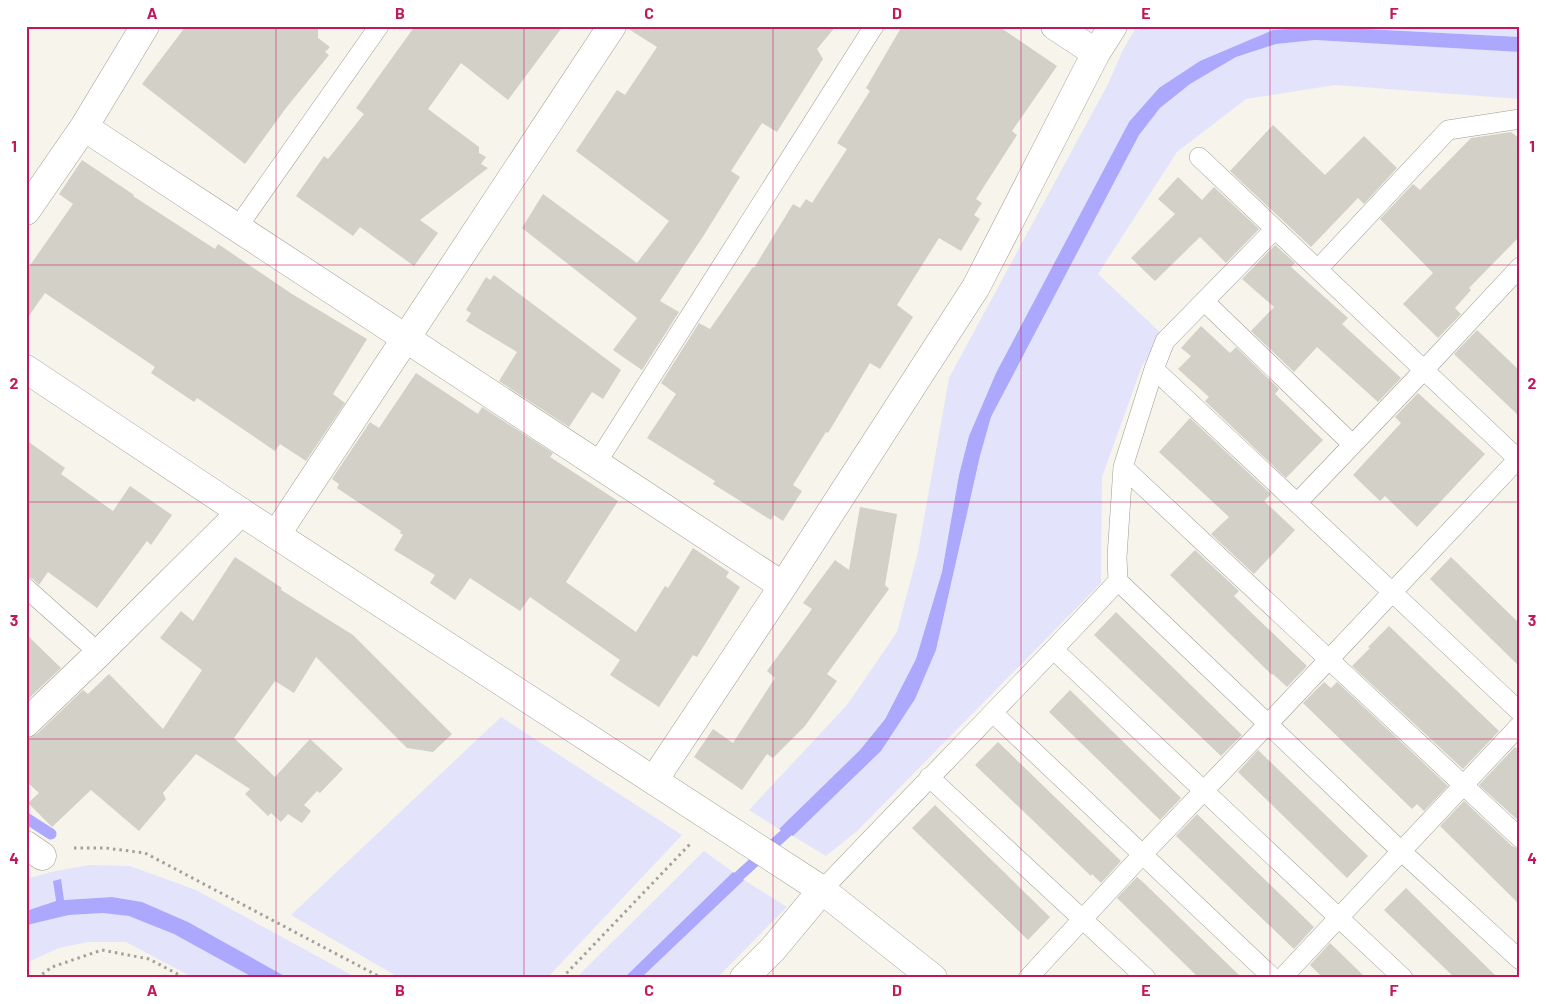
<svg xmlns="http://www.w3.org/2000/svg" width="1546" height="1004" viewBox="0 0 1546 1004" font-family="Barlow,sans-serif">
  <rect width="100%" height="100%" fill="#f6f4eb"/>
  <path fill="#e3e4fc" d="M 1137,26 L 1520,26 L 1520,37 L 1326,27 L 1273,30 L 1129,122 L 996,373 L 969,436 L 959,475 L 942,572 L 916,659 L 885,718 L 860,750 L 779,829 L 749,810 L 847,705 L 897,632 L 918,552 L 949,378 L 1108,84 L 1123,50 Z
    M 1315,40 L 1520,52 L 1520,99 L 1335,85 L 1246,99 L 1177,152 L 1098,274 L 1163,335 L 1142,366 L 1102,477 L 1101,583 L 857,831 L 826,856 L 793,836 L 881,751 L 936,650 L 980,456 L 991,417 L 1139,135 L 1160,108 L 1190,84 L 1236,57 L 1276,44 Z
    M 501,717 L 682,835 L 547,978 L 400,978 L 291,915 Z
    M 704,851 L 733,872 L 624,978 L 576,978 Z
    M 89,865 L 130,866 L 196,890 L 357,978 L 288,978 L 188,922 L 142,902 L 112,897 L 64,900 L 53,881 L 56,901 L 26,911 L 26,879 L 51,872 Z
    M 744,880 L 787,907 L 717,978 L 641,978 Z
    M 103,913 C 112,914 122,914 130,916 C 170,926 217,958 254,978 L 194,978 L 126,942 L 88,942 L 59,948 L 26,963 L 26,927 L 31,924 L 69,915 Z"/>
  <path fill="#aba8fd" d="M 1326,27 L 1520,37 L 1520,52 L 1315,40 L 1276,44 L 1236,57 L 1190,84 L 1160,108 L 1139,135 L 991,417 L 980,456 L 936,650 L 915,699 L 881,751 L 793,836 L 779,829 L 860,750 L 885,719 L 916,659 L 942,572 L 959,475 L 969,436 L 996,373 L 1129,122 L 1159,88 L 1200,61 L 1273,30 Z
    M 733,872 L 744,880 L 641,978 L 624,978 Z
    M 61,879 L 64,900 L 112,897 L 142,902 L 188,922 L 288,978 L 254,978 L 174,934 L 129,916 L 103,913 L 69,915 L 31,924 L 26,927 L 26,911 L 56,901 L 53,881 Z"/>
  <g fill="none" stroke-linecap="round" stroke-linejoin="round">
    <path stroke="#aba8fd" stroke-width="11" d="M 26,818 L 51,834
      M 728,886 L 798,822"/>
  </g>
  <path fill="#d2d0c7" d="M 186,26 L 318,26 L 318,38 L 330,47 L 325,52 L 329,55 L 286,108 L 245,164 L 142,84 Z
    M 415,26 L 563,26 L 508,100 L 461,63 L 428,109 L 479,147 L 479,153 L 486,157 L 481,164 L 488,168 L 420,220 L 438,233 L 414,266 L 360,227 L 353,236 L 296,196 L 324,156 L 328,159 L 364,114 L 356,108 Z
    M 628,26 L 836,26 L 817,49 L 823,59 L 777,132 L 762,123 L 731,171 L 740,177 L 704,235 L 660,301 L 679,312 L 642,370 L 613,350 L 637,318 L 522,228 L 543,194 L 637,263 L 669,221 L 576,151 L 617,90 L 625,95 L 657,47 L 627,28 Z
    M 902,26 L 998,26 L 1057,66 L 1012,131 L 1017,135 L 976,199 L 982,203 L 974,215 L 980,219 L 961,251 L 939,238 L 897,305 L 913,317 L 880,369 L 870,363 L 828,433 L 826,432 L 793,485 L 802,491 L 783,521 L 774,515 L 771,520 L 713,484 L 715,481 L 647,438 L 676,394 L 661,383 L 699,323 L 710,329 L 753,267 L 754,268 L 793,204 L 800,208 L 806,199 L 812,203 L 847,149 L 837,143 L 870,91 L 866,88 Z
    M 1273,125 L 1325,175 L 1364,136 L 1397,168 L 1364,204 L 1358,198 L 1311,247 L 1230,171 Z
    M 1511,132 L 1520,139 L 1520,236 L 1469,288 L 1471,290 L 1455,308 L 1461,314 L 1438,338 L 1403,304 L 1433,273 L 1380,219 L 1413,184 L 1420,190 L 1471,138 Z
    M 82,160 L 134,195 L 133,196 L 215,249 L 218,244 L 292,294 L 367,339 L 333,394 L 345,403 L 306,461 L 280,444 L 275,451 L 197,398 L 194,402 L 151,373 L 155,367 L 45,293 L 26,320 L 26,271 L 73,204 L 59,194 Z
    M 1178,177 L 1202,200 L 1214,187 L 1259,229 L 1226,263 L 1200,237 L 1155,281 L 1131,258 L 1175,214 L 1158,199 Z
    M 1275,245 L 1295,263 L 1291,267 L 1348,318 L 1342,324 L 1401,378 L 1378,402 L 1317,347 L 1294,372 L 1251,331 L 1274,307 L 1242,279 Z
    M 494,275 L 621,370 L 603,399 L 592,392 L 569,427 L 499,381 L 517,352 L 466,321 L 471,313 L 466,310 L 486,277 L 490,280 Z
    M 1201,326 L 1230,353 L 1236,347 L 1279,389 L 1275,394 L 1323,440 L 1286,478 L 1205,401 L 1209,397 L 1178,369 L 1191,356 L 1181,348 Z
    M 1477,330 L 1520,371 L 1520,417 L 1454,354 Z
    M 416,373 L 478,414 L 482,407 L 553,453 L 550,457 L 618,501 L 566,582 L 636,632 L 665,586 L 668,588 L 693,548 L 729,572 L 726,577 L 740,587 L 697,657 L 693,655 L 659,707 L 610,675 L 620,660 L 530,597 L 520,611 L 470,578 L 455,600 L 430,583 L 435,575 L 394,550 L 403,535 L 400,533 L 401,531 L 337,488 L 339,484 L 332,479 L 370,422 L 379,428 Z
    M 1418,393 L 1485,454 L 1417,527 L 1385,496 L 1380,501 L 1353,475 L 1401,423 L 1395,417 Z
    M 1190,418 L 1271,494 L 1264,501 L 1295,530 L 1254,574 L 1211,534 L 1229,517 L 1159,452 Z
    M 26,440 L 65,468 L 61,474 L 113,511 L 130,486 L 172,515 L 151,545 L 147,541 L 97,608 L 48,572 L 39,585 L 33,579 L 26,577 Z
    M 860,507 L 897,514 L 885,585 L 889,589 L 827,674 L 837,681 L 805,726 L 773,758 L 767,754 L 742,790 L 694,757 L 713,729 L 733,743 L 775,678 L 767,671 L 812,609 L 803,603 L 835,560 L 849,570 Z
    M 1195,550 L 1239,591 L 1234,596 L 1307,666 L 1287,687 L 1273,674 L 1272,675 L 1170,575 Z
    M 235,557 L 282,588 L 281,590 L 353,635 L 452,734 L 433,752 L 407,748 L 316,657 L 294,693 L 275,681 L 234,738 L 275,777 L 310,739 L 343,769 L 320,793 L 317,791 L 304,805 L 311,811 L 302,823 L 288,814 L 281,822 L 271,813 L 268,816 L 245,794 L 250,789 L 196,754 L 163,793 L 166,799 L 139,831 L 91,790 L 52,827 L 28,803 L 39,793 L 26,781 L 26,738 L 37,734 L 83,690 L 88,694 L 109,674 L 163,729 L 202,670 L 160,638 L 181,611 L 193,621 Z
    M 1451,557 L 1520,624 L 1520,667 L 1430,579 Z
    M 1116,612 L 1242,735 L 1221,756 L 1094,635 Z
    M 1389,626 L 1499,731 L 1463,769 L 1352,666 L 1370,648 L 1368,647 Z
    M 26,634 L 61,668 L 26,701 Z
    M 1324,682 L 1331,688 L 1337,682 L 1448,786 L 1424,811 L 1417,804 L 1412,809 L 1303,703 Z
    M 1070,690 L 1181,798 L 1160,820 L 1049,712 Z
    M 998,742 L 1121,861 L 1101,883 L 1092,874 L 1091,876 L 975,765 Z
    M 1515,747 L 1520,751 L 1520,822 L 1479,785 Z
    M 1258,750 L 1368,856 L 1347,878 L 1238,772 Z
    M 1464,801 L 1512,846 L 1520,849 L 1520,905 L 1440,826 Z
    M 935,805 L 1050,917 L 1028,940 L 912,828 Z
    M 1197,814 L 1314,927 L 1294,949 L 1176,836 Z
    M 1137,877 L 1145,884 L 1242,978 L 1199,978 L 1117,898 Z
    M 1406,888 L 1498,978 L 1455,978 L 1384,910 Z
    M 1330,943 L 1366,978 L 1323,978 L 1310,965 Z"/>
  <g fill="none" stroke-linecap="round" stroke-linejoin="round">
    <defs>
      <path id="service" d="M 237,228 L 379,26
        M 1318,269 L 1448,130 L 1520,119
        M 1204,301 L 1352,444
        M 1154,369 L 1520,712
        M 596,464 L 874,26
        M 1123,467 L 1520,838
        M 1297,503 L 1424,370 L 1520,267
        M 1118,581 L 1401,851 L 1520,960
        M 26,588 L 99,653
        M 1054,650 L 1403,978
        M 993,713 L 1273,978
        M 929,777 L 1146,978
        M 822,890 C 920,787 1021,685 1118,581 L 1117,557 L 1123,467 L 1154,369 L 1165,341 L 1275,229
        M 1028,978 L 1142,855 L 1268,724 L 1518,459 L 1199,157
        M 1282,978 L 1520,725"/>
      <path id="minor" d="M 1055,26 L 1096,53
        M 84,127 L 783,586
        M 26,211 L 84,127 L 145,26
        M 276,535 L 612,26
        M 26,723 L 99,653 L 241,512
        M 654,780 L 783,586 L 976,287 L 1096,53 L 1113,26
        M 26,845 L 42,856
        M 744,978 L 773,949 L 822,890"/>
      <path id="tertiary" d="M 26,369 L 241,512 L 822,890 L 933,978"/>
    </defs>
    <use href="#service" stroke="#9e9c94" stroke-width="20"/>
    <use href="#minor" stroke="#9e9c94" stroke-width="29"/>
    <use href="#tertiary" stroke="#9e9c94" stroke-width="29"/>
    <path stroke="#a3a19b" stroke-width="3" stroke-dasharray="2.5 4" stroke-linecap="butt" d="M 74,848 L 106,848 L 145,853 L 382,978
      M 37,978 L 52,967 L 102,950 L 149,959 L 185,978
      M 562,978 L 691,843"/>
    <use href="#service" stroke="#fff" stroke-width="19"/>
    <use href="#minor" stroke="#fff" stroke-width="28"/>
    <use href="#tertiary" stroke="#fff" stroke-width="28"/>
  </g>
  <path fill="none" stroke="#c2185b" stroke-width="1" stroke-opacity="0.55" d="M 276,26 L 276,978M 524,26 L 524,978M 773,26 L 773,978M 1021,26 L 1021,978M 1270,26 L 1270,978M 26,265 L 1520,265M 26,502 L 1520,502M 26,739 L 1520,739"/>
  <rect width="1546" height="1004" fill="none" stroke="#ffffff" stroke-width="55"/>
  <rect x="28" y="28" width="1490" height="948" fill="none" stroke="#c2185b" stroke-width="2"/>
  <g font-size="16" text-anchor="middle" font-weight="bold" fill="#c2185b">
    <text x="152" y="19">A</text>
    <text x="400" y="19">B</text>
    <text x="649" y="19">C</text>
    <text x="897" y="19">D</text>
    <text x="1146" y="19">E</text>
    <text x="1394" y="19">F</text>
    <text x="14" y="152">1</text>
    <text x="1532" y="152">1</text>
    <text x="14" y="389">2</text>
    <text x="1532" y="389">2</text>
    <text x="14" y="626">3</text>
    <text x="1532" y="626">3</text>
    <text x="14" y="864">4</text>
    <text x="1532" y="864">4</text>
    <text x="152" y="996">A</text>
    <text x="400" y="996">B</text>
    <text x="649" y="996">C</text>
    <text x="897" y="996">D</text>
    <text x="1146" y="996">E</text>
    <text x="1394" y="996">F</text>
  </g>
</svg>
